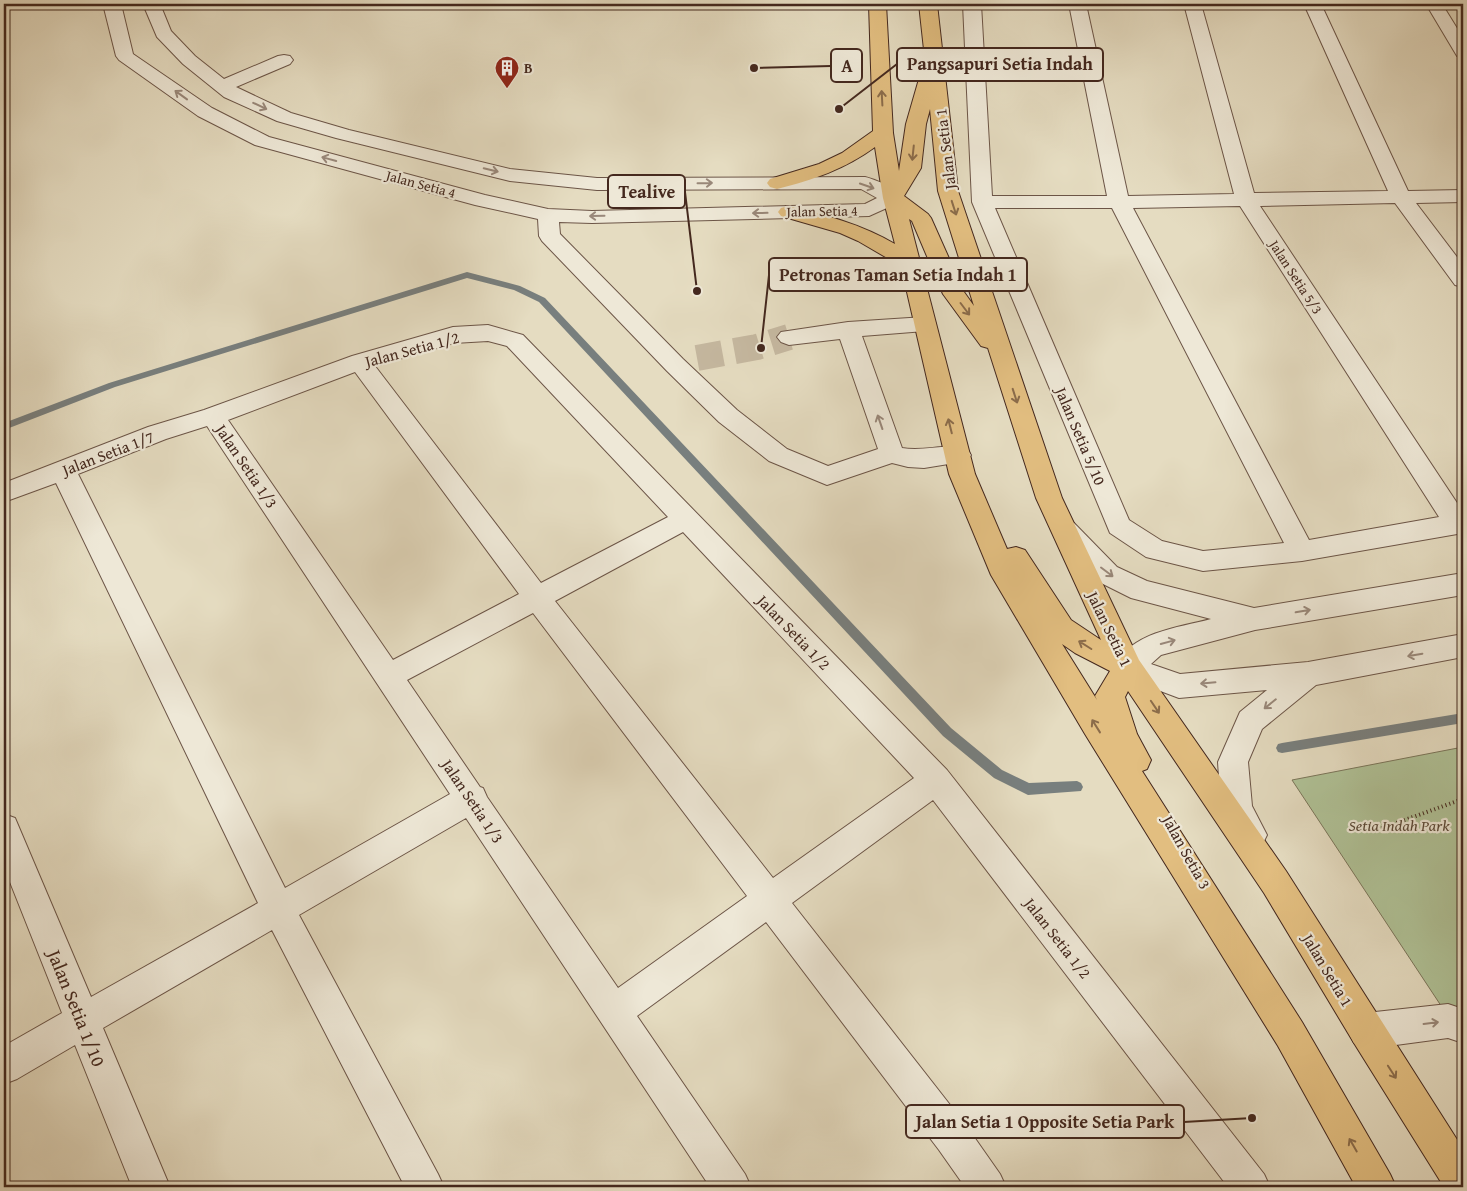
<svg xmlns="http://www.w3.org/2000/svg" width="1467" height="1191" viewBox="0 0 1467 1191" font-family="'Gentium Book Plus',serif">
  <rect width="100%" height="100%" fill="#e5dcc1"/>
  <filter id="stains"><feTurbulence type="fractalNoise" baseFrequency=".004" numOctaves="4"/><feColorMatrix values="0 0 0 0 .2 0 0 0 0 .09 0 0 0 0 .02 0 0 0 .5 -.17"/></filter>
  <radialGradient id="worn" r=".72"><stop offset=".6" stop-color="#630" stop-opacity="0"/><stop offset="1" stop-color="#630" stop-opacity=".3"/></radialGradient>
  <path fill="#b0c297" stroke="#7a755a" d="M 1463,747 L 1463,1039 L 1292,780 Z"/>
  <g fill="none" stroke-linecap="round" stroke-linejoin="round">
    <path fill="#787f7e" fill-rule="evenodd" d="M 467,272 L 520,286 L 545,298 L 951,728 L 1002,770 L 1029,783 L 1077,781 L 1081,783 L 1083,787 L 1081,791 L 1028,795 L 994,778 L 943,736 L 539,302 L 514,290 L 467,278 L 115,387 L 4,430 L 4,423 L 109,383 Z
      M 1463,713 L 1463,723 L 1282,753 L 1278,752 L 1276,748 L 1278,744 L 1282,743 Z"/>
    <path stroke="#c5b8a0" stroke-width="26" stroke-dasharray="26 12" stroke-linecap="butt" d="M 697,358 L 757,347 L 789,337"/>
    <defs>
      <path id="minor" d="M 103,4 L 121,4 L 133,54 L 212,108 L 269,137 L 485,195 L 548,209 L 592,211 L 865,204 L 877,198 L 861,189 L 597,190 L 510,181 L 336,138 L 277,121 L 224,97 L 183,64 L 157,37 L 143,4 L 160,4 L 171,31 L 195,56 L 224,79 L 278,56 L 284,55 L 290,56 L 293,60 L 290,64 L 236,87 L 291,113 L 349,130 L 510,169 L 597,178 L 865,177 C 877,180 896,188 903,198 L 900,202 L 869,216 L 592,223 L 559,222 L 560,234 L 683,359 L 737,410 L 787,449 L 828,466 L 878,449 L 840,339 L 789,345 L 781,342 L 777,337 L 781,332 L 848,322 L 925,317 L 933,319 L 936,324 L 933,329 L 925,331 L 862,336 L 902,448 C 924,452 946,443 967,449 L 971,455 L 967,461 L 924,468 L 908,467 L 892,463 L 827,485 L 769,461 L 719,422 L 667,371 L 542,241 L 539,236 L 538,219 L 475,205 L 255,145 L 198,116 L 119,60 L 116,56 Z
        M 963,4 L 981,4 L 992,196 L 1107,196 L 1069,4 L 1086,4 L 1128,196 L 1234,194 L 1184,4 L 1201,4 L 1254,193 L 1388,191 L 1304,4 L 1321,4 L 1408,191 L 1463,190 L 1463,202 L 1416,203 L 1463,265 L 1463,287 L 1455,285 L 1395,203 L 1260,206 L 1463,512 L 1463,533 L 1302,561 L 1203,571 L 1146,557 L 1110,533 L 972,202 ZM 1240,206 L 1439,517 L 1309,540 L 1133,208 ZM 995,208 L 1112,208 L 1284,543 L 1203,551 L 1162,541 L 1129,520 Z
        M 1426,4 L 1442,4 L 1463,38 L 1463,57 L 1457,56 Z
        M 488,325 L 523,335 L 947,770 L 1264,1174 L 1270,1187 L 1228,1187 L 933,800 L 792,903 L 965,1124 L 1000,1174 L 1006,1187 L 965,1187 L 939,1150 L 766,922 L 637,1016 L 745,1174 L 751,1187 L 710,1187 L 466,818 L 299,915 L 438,1174 L 444,1187 L 405,1187 L 272,930 L 103,1028 L 170,1187 L 132,1187 L 75,1045 L 17,1079 L 4,1084 L 4,1046 L 62,1013 L 4,867 L 4,814 L 15,818 L 91,997 L 258,903 L 56,483 L 4,502 L 4,483 L 148,427 L 204,410 L 352,356 L 453,327 ZM 488,341 L 507,346 L 668,517 L 541,583 L 375,366 L 454,343 ZM 355,372 L 519,594 L 393,660 L 228,420 ZM 207,426 L 450,794 L 285,888 L 78,474 L 166,439 ZM 683,532 L 914,778 L 773,878 L 555,601 ZM 533,613 L 747,896 L 618,988 L 487,797 L 483,788 L 480,787 L 407,680 Z
        M 1065,520 L 1074,523 L 1117,567 L 1147,581 L 1254,608 L 1463,573 L 1463,595 L 1255,630 L 1161,655 L 1151,664 L 1180,674 L 1308,662 L 1463,634 L 1463,657 L 1316,685 L 1262,729 L 1248,762 L 1252,806 L 1267,835 L 1262,845 L 1251,849 L 1240,845 L 1221,807 L 1218,762 L 1240,712 L 1267,690 L 1179,698 L 1118,675 L 1114,667 C 1131,632 1177,628 1211,619 L 1131,598 L 1097,581 L 1056,537 L 1052,530 L 1056,523 Z
        M 1448,1004 L 1463,1009 L 1463,1043 L 1448,1038 L 1366,1049 L 1354,1043 L 1348,1031 L 1354,1019 L 1366,1013 Z"/>
      <path id="major" d="M 869,4 L 886,4 L 893,133 L 899,171 L 906,124 L 921,72 L 926,68 L 919,4 L 937,4 L 958,191 L 1062,498 L 1139,660 L 1286,871 L 1463,1149 L 1463,1187 L 1444,1187 L 1354,1043 L 1264,893 L 1128,691 L 1125,697 L 1137,734 L 1151,760 L 1147,769 L 1142,771 L 1302,1022 L 1390,1174 L 1396,1187 L 1356,1187 L 1278,1046 L 1085,734 L 991,575 L 949,474 L 901,266 L 858,241 L 840,233 L 781,216 L 778,212 L 781,208 L 788,206 C 826,215 861,224 895,244 L 883,198 L 875,147 C 845,169 813,180 777,189 L 770,187 L 767,183 L 770,179 L 819,164 L 842,153 L 873,131 ZM 930,109 L 938,191 L 974,306 L 964,292 L 931,218 L 928,214 L 904,196 L 921,168 L 926,124 ZM 909,219 L 912,221 L 943,294 L 981,346 L 988,348 L 1036,498 L 1101,640 L 1071,620 L 1025,550 L 1016,547 L 1007,549 L 975,474 ZM 1062,644 L 1075,653 L 1110,671 L 1095,696 L 1097,700 Z"/>
    </defs>
    <use href="#minor" stroke="#6c5547" stroke-width="2"/>
    <use href="#major" stroke="#44281e" stroke-width="2"/>
    <path stroke="#44281e" stroke-width="4" stroke-dasharray="1 3" stroke-linecap="butt" d="M 1374,831 L 1463,799"/>
    <use href="#minor" fill="#eee8d7" fill-rule="evenodd"/>
    <use href="#major" fill="#e2be80" fill-rule="evenodd"/>
  </g>
  <defs><path id="oneway-shaft" d="M-6 0H5M1.5-3L5.5 0L1.5 3" fill="none" stroke-width="1.6" stroke-linecap="round" stroke-linejoin="round" transform="scale(1.25)"/></defs>
  <g stroke="#99887a">
    <use href="#oneway-shaft" transform="translate(181 95) rotate(-144)"/>
    <use href="#oneway-shaft" transform="translate(260 106) rotate(25)"/>
    <use href="#oneway-shaft" transform="translate(329 159) rotate(-165)"/>
    <use href="#oneway-shaft" transform="translate(491 170) rotate(14)"/>
    <use href="#oneway-shaft" transform="translate(705 183) rotate(-1)"/>
    <use href="#oneway-shaft" transform="translate(867 186) rotate(19)"/>
    <use href="#oneway-shaft" transform="translate(760 213) rotate(179)"/>
    <use href="#oneway-shaft" transform="translate(597 216) rotate(179)"/>
    <use href="#oneway-shaft" transform="translate(880 422) rotate(-109)"/>
    <use href="#oneway-shaft" transform="translate(1107 572) rotate(37)"/>
    <use href="#oneway-shaft" transform="translate(1303 611) rotate(-10)"/>
    <use href="#oneway-shaft" transform="translate(1168 642) rotate(-15)"/>
    <use href="#oneway-shaft" transform="translate(1415 655) rotate(170)"/>
    <use href="#oneway-shaft" transform="translate(1208 683) rotate(175)"/>
    <use href="#oneway-shaft" transform="translate(1270 704) rotate(141)"/>
    <use href="#oneway-shaft" transform="translate(1431 1023) rotate(-7)"/>
  </g>
  <g stroke="#8b6c4a">
    <use href="#oneway-shaft" transform="translate(882 98) rotate(-93)"/>
    <use href="#oneway-shaft" transform="translate(913 153) rotate(96)"/>
    <use href="#oneway-shaft" transform="translate(954 208) rotate(72)"/>
    <use href="#oneway-shaft" transform="translate(965 309) rotate(53)"/>
    <use href="#oneway-shaft" transform="translate(1015 396) rotate(72)"/>
    <use href="#oneway-shaft" transform="translate(950 426) rotate(-104)"/>
    <use href="#oneway-shaft" transform="translate(1085 645) rotate(-148)"/>
    <use href="#oneway-shaft" transform="translate(1155 707) rotate(56)"/>
    <use href="#oneway-shaft" transform="translate(1096 726) rotate(-122)"/>
    <use href="#oneway-shaft" transform="translate(1392 1072) rotate(57)"/>
    <use href="#oneway-shaft" transform="translate(1353 1145) rotate(-120)"/>
  </g>
  <defs>
    <symbol id="building-pin" viewBox="-11 -11 22 30"><path d="M0 17L-7.5 6A9.5 9.5 0 1 1 7.5 6Z" fill="#8f2418" stroke="#eee8d7"/><path d="M-4-6H4V6H1V3H-1V6H-4ZM-2.5-4.3h1.7v1.8h-1.7ZM.8-4.3h1.7v1.8H.8ZM-2.5-1h1.7V.8h-1.7ZM.8-1h1.7V.8H.8Z" fill="#fff"/></symbol>
  </defs>
  <g fill-rule="evenodd">
    <use href="#building-pin" x="493" y="54" width="28" height="38"/>
  </g>
  <g text-anchor="middle" stroke-width="4.5" stroke-linejoin="round" paint-order="stroke">
    <g font-size="14" font-weight="bold" fill="#44281e" stroke="#eee8d7" text-anchor="start">
      <text x="524" y="73">B</text>
    </g>
    <g font-size="14" fill="#44281e" stroke="#eee8d7">
      <text transform="translate(421 184) rotate(15)" y="5">Jalan Setia 4</text>
      <text transform="translate(822 211) rotate(-1)" y="5">Jalan Setia 4</text>
      <text transform="translate(1296 277) rotate(57)" y="5">Jalan Setia 5/3</text>
    </g>
    <g font-size="16" fill="#44281e" stroke="#eee8d7">
      <text transform="translate(945 149) rotate(-97)" y="6">Jalan Setia 1</text>
      <text transform="translate(412 349) rotate(-15)" y="6">Jalan Setia 1/2</text>
      <text transform="translate(1081 436) rotate(67)" y="6">Jalan Setia 5/10</text>
      <text transform="translate(108 453) rotate(-21)" y="6">Jalan Setia 1/7</text>
      <text transform="translate(247 466) rotate(56)" y="6">Jalan Setia 1/3</text>
      <text transform="translate(1110 629) rotate(64)" y="6">Jalan Setia 1</text>
      <text transform="translate(794 632) rotate(46)" y="6">Jalan Setia 1/2</text>
      <text transform="translate(473 801) rotate(56)" y="6">Jalan Setia 1/3</text>
      <text transform="translate(1187 852) rotate(61)" y="6">Jalan Setia 3</text>
      <text transform="translate(1058 938) rotate(52)" y="6">Jalan Setia 1/2</text>
      <text transform="translate(1328 970) rotate(59)" y="6">Jalan Setia 1</text>
    </g>
    <g font-size="16" font-style="italic" fill="#5a4736" stroke="#eee8d7">
      <text x="1399" y="831">Setia Indah Park</text>
    </g>
    <g font-size="19" fill="#44281e" stroke="#eee8d7">
      <text transform="translate(77 1008) rotate(68)" y="7">Jalan Setia 1/10</text>
    </g>
  </g>
  <path fill="none" stroke="#44281e" stroke-width="2" d="M839 109L897 64M754 68L831 66M697 291L685 192M761 348L769 275M1252 1118L1184 1122"/>
  <g fill="#44281e" stroke="#eee8d7" stroke-width="2">
    <circle cx="839" cy="109" r="5"/>
    <circle cx="754" cy="68" r="5"/>
    <circle cx="697" cy="291" r="5"/>
    <circle cx="761" cy="348" r="5"/>
    <circle cx="1252" cy="1118" r="5"/>
  </g>
  <g fill="#eee8d7" stroke="#44281e" stroke-width="2">
    <rect x="897" y="48" width="206" height="33" rx="5"/>
    <rect x="831" y="49" width="31" height="33" rx="5"/>
    <rect x="608" y="175" width="77" height="33" rx="5"/>
    <rect x="769" y="258" width="258" height="33" rx="5"/>
    <rect x="906" y="1105" width="278" height="33" rx="5"/>
  </g>
  <g font-size="18" text-anchor="middle" font-weight="bold" fill="#44281e">
    <text x="1000" y="70">Pangsapuri Setia Indah</text>
    <text x="847" y="72">A</text>
    <text x="647" y="198">Tealive</text>
    <text x="898" y="281">Petronas Taman Setia Indah 1</text>
    <text x="1045" y="1128">Jalan Setia 1 Opposite Setia Park</text>
  </g>
  <rect width="1467" height="1191" fill="none" stroke="#e5dcc1" stroke-width="20"/>
  <rect x="5" y="5" width="1457" height="1181" fill="none" stroke="#44281e" stroke-width="2.5"/>
  <rect x="10" y="10" width="1447" height="1171" fill="none" stroke="#44281e"/>
  <rect width="100%" height="100%" filter="url(#stains)"/>
  <rect width="100%" height="100%" fill="url(#worn)"/>
</svg>
